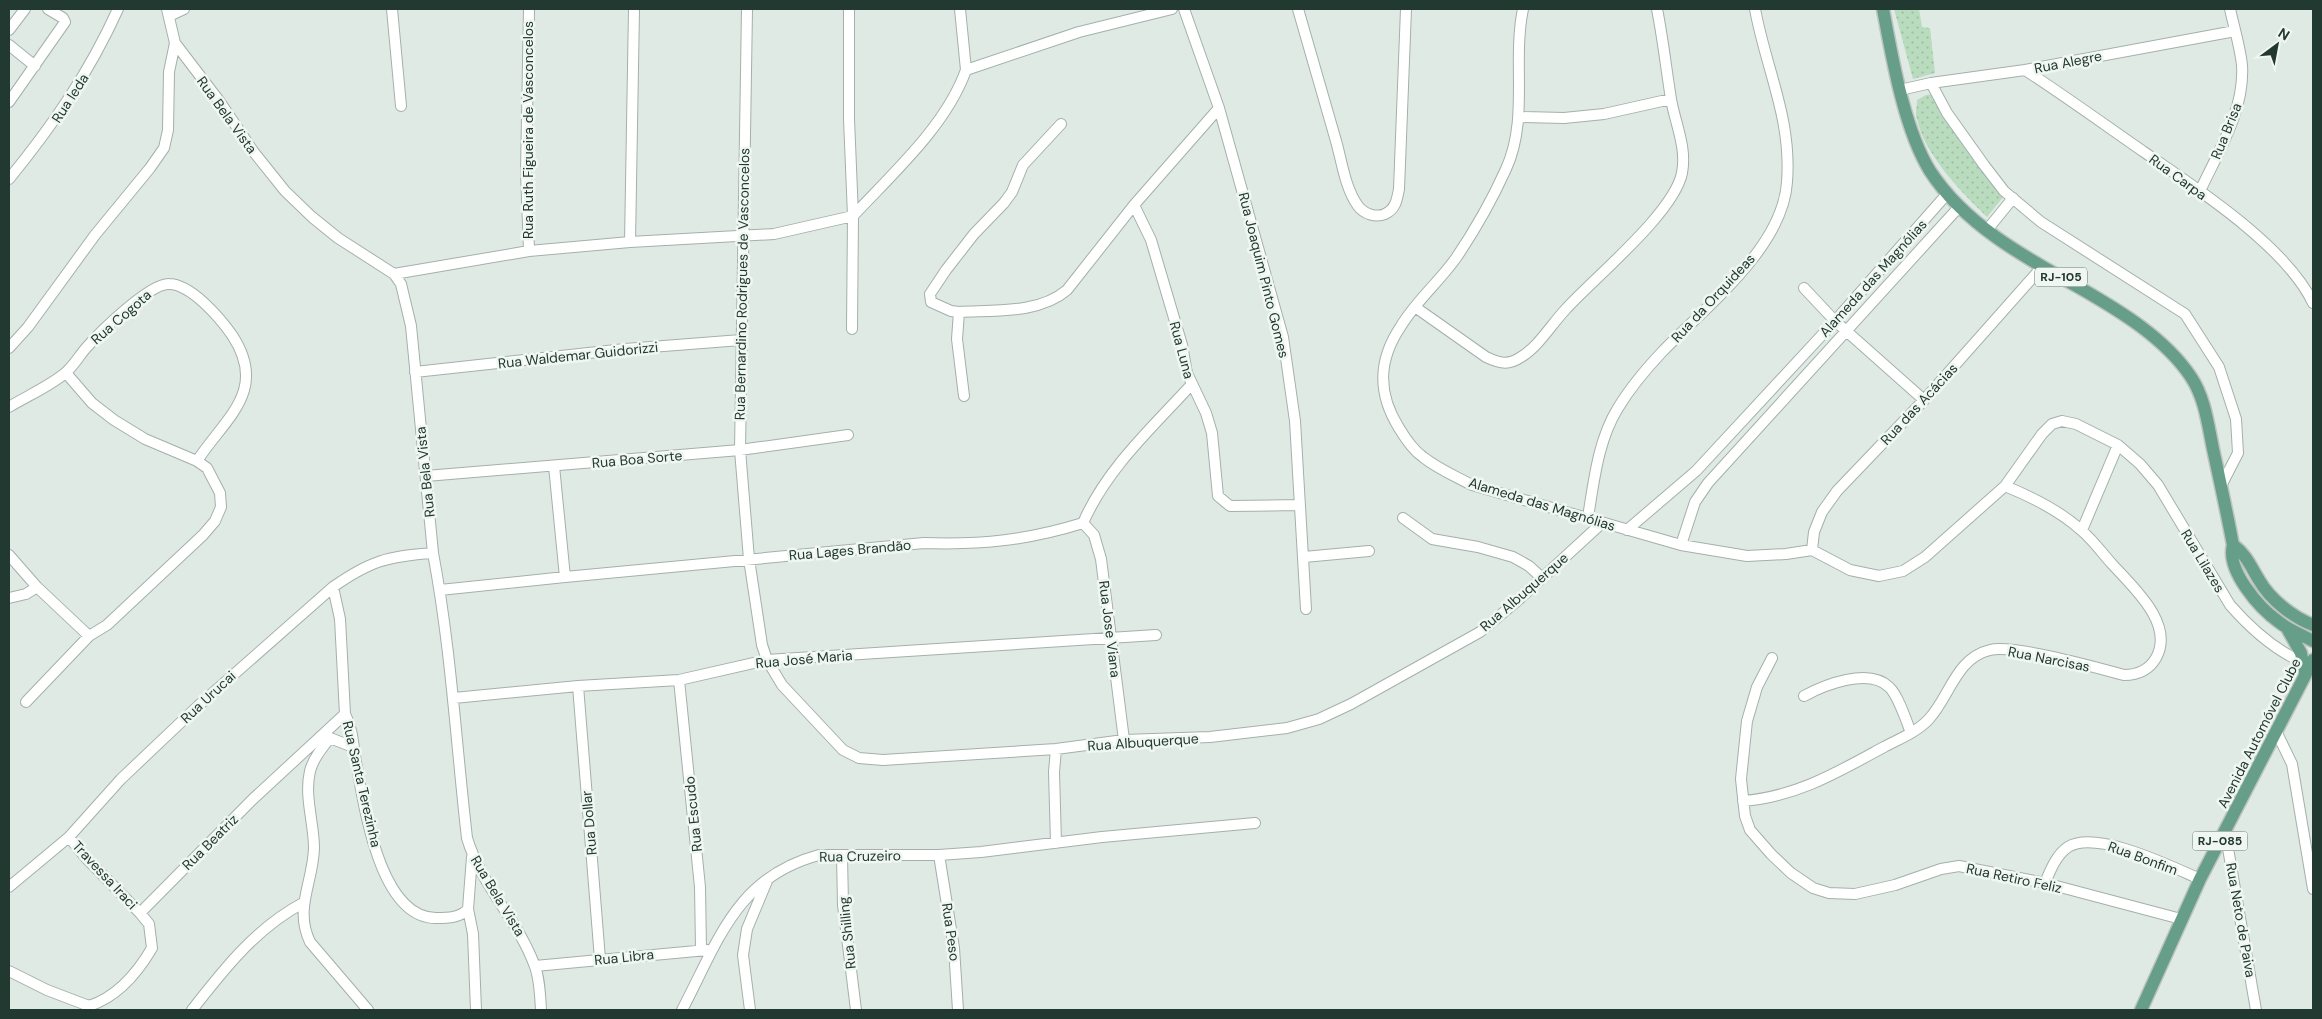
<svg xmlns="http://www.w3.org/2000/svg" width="2322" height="1019" viewBox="0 0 2322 1019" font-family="'DM Sans',sans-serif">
  <defs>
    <pattern id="grass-dots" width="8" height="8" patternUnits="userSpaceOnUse" patternTransform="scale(1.25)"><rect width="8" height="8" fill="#b9dbbe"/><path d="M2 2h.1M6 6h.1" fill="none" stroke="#9fbda4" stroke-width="1.8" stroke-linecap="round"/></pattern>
  </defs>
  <rect width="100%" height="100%" fill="#e0eae4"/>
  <path fill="url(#grass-dots)" d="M 1894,9 L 1919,9 L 1922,27 L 1930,28 L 1935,73 L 1913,79 Z
    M 1934,94 L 2003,197 L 1987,217 C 1962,193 1924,154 1917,119 C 1915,114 1917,106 1917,100 L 1926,95 Z"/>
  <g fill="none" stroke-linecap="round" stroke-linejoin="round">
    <defs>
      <path id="minor" d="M 167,9 L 175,43 L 220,102 L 253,151 L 285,191 L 312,217 L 338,238 L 394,274 L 401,284 L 411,326 L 433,553 C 451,648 456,743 467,838 C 481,885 517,919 534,964 C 540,978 540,996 541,1010
        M 392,9 L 401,106
        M 747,9 L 740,450 L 749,559 L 762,645 L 767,660 L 782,685 L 843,750 L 859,758 L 883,760 L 1056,749 L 1124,740 L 1210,737 L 1287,728 L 1319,719 L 1351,704 L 1480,632 L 1516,602 L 1602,523
        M 849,9 L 849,119 L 853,216 L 852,329
        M 960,9 L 966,70
        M 1184,9 L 1219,108 L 1283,337 L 1295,421 L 1306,609
        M 1298,9 C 1311,53 1323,97 1336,141 C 1342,162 1345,188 1358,206 C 1364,214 1376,218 1385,214 C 1396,209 1397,199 1399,189 L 1406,9
        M 1523,9 C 1512,62 1529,119 1506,169 C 1492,200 1475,230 1456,258 C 1439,282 1416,301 1401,326 C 1378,360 1377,393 1399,428 C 1405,438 1413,450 1423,457 C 1438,469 1455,476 1472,485 L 1681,545 L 1747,556 L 1786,554 L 1812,550
        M 169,16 L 184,9
        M 9,30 L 25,9
        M 9,45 L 35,66
        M 2025,70 C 2065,96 2105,125 2144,152 C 2196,188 2286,246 2313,303
        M 1931,83 L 1947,113 L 1984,165 L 2004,191 L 2041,222 L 2185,314 L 2219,367 L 2236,419 L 2238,453 L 2221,486
        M 1900,90 L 1931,83 L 2025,70 L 2235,31
        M 9,102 L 65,22 L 63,18 L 48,9
        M 1519,117 L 1564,118 L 1604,114 L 1671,99
        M 1061,124 L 1023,165 L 1012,192 L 1004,203 L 974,234 L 946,270 L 930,294 L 931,302 L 951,311 L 959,312 C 994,310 1039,314 1067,290 L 1134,205 L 1219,108
        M 9,179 C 53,125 89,73 118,9
        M 2200,191 C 2218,152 2245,110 2242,65 C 2240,47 2234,27 2230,9
        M 1134,205 L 1151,240 L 1182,345 L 1187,373 L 1206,413 L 1212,433 L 1218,496 L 1230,506 L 1299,505
        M 853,216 C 893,173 946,126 966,70 L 1079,32 L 1172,9
        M 1987,230 L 2013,198
        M 630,242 L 634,9
        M 529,251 L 526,172 L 529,9
        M 394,274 L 529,251 L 630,242 L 774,234 L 853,216
        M 1804,288 L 1835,321 L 1924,400
        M 1415,307 L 1486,357 C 1499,363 1508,366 1521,357 C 1538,347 1551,325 1565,310 C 1594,278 1674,213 1682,173 C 1687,147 1675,123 1671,99 C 1666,68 1663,39 1657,9
        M 959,312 L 957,339 L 964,396
        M 9,348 L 28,327 L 95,235 L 150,168 L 164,148 L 168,130 L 169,72 L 175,43
        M 415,372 L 625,349 L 741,340
        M 9,407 C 27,396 48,387 64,374 C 73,367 79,356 86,348 C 100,332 150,283 169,284 C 191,284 220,318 232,335 C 269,391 225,418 197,461
        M 554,466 L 565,577
        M 426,476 L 740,450 L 848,435
        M 1588,517 C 1594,481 1598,440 1618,408 C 1630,388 1646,369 1662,352 C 1705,307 1783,248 1787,182 C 1792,119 1766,69 1755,9
        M 1403,518 L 1432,539 L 1478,547 L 1513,557 L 1529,566 L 1542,578
        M 1083,523 L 1094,535 L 1101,559 L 1124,740
        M 1627,530 L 1696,471 L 1835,321 L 1947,194
        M 2082,530 L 2118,445
        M 1681,545 L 1695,502 L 1708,483 L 1959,207
        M 1812,550 L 1850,570 L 1879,576 L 1903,571 L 1925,557 L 2005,486 L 2042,434 L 2052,424 L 2062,421 L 2076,424 L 2118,445 L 2140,464 L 2158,485 L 2230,605 C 2251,629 2273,649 2302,662
        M 1812,550 L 1814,532 L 1822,512 L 1837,491 L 1924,400 L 2042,267
        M 9,555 L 37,587 L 89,636
        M 1304,557 L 1369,551
        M 440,590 L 565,577 L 924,543 C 982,545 1028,540 1083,523 C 1107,468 1152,428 1191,385
        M 9,598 L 26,594 L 37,587
        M 1772,658 L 1757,687 L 1747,721 L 1741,779 L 1745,816 L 1750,830 L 1771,854 L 1791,873 L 1813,888 L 1829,893 L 1855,894 L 1895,885 L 1941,869 L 1959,866 L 2045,883 L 2181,919
        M 679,680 L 700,887 L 701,949
        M 578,686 L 600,959
        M 1804,696 C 1824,685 1869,667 1889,687 C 1898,695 1906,720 1911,733
        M 454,698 L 578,686 L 679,680 L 767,660 L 1156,635
        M 26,702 L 89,636 L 107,625 L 203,535 L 215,521 L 221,507 L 220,493 L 207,468 L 197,461 L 145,439 L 114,420 L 92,403 L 66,373
        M 345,714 C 353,729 353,745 356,762 C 364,804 379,918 436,918 C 448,918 460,918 468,909 L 472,857
        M 2276,731 L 2292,764 L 2313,889
        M 325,734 L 330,738 L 353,747
        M 330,738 C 322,748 313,759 310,771 C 304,796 314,823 314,848 C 313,883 294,908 310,942 L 368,1010
        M 1056,749 L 1054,772 L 1056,843
        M 1743,801 C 1796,797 1838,772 1884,747 C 1899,739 1917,732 1929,719 C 1950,696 1956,658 1990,650 C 2013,644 2098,668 2124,675 C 2138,675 2149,670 2156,658 C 2175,624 2133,587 2112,564 C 2102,553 2093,540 2081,530 C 2059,510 2032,497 2005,486
        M 2225,831 L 2256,1010
        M 69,837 L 86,858 L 140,913
        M 842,855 L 843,905 L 856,1010
        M 939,855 L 954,948 L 958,1010
        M 2045,883 C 2050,871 2056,855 2068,847 C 2096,829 2172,867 2200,879
        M 9,887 L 69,837 L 121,779 L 198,706 L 333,587 C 370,561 388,556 433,553
        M 468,909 L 473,934 L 476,1010
        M 535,966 L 707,950
        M 9,971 L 47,990 L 89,1006 C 117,997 138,972 152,948 L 149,924 L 140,913 L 253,799 L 345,714 L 340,619 L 333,587
        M 192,1010 C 224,969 256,928 303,903
        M 682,1010 C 718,942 736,877 819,855 L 939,855 L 981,852 L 1102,837 L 1255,823
        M 750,1010 L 743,955 L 747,929 L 767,881"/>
      <path id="major" d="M 1883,9 C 1892,57 1904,129 1930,171 C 1965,225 2026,258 2080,288 C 2120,311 2165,338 2191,377 C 2205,398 2208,425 2213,449 C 2220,481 2227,513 2233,545 C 2226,570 2259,608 2279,622 C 2289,630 2302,635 2313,641
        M 2233,545 C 2246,554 2251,567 2259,580 C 2270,599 2292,617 2313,625
        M 2287,628 L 2301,653 L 2305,674
        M 2141,1010 L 2200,879 L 2313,660"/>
    </defs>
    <use href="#minor" stroke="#a3b1aa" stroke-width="12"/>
    <use href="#major" stroke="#bcc4c1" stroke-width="15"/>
    <use href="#minor" stroke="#fff" stroke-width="10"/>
    <use href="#major" stroke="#669e89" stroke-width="12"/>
  </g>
  <g text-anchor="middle" stroke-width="5" stroke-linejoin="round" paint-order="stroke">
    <g fill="#f0f7f2" stroke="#5f726a" stroke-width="1">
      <rect x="2035" y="267.5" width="52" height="19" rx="4"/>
      <rect x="2192.5" y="831.5" width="55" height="19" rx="4"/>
    </g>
    <g font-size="12" font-weight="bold" fill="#213930">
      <text x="2061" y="281">RJ-105</text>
      <text x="2220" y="845">RJ-085</text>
    </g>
    <g font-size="14" fill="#213930" stroke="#f0f7f2">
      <text transform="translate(2068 62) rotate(-11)" y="5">Rua Alegre</text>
      <text transform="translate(70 98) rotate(-57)" y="5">Rua Ieda</text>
      <text transform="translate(227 115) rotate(54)" y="5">Rua Bela Vista</text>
      <text transform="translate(528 130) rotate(-90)" y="5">Rua Ruth Figueira de Vasconcelos</text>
      <text transform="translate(2226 131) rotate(-68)" y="5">Rua Brisa</text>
      <text transform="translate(2178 177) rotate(36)" y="5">Rua Carpa</text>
      <text transform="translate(1264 275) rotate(76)" y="5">Rua Joaquim Pinto Gomes</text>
      <text transform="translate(1873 278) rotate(-48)" y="5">Alameda das Magnólias</text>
      <text transform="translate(742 284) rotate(-89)" y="5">Rua Bernardino Rodrigues de Vasconcelos</text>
      <text transform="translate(1713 298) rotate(-47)" y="5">Rua da Orquideas</text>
      <text transform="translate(121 317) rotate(-41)" y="5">Rua Cogota</text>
      <text transform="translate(1182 350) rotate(75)" y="5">Rua Luna</text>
      <text transform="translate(578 355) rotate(-6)" y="5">Rua Waldemar Guidorizzi</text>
      <text transform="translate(1919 404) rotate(-47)" y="5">Rua das Acácias</text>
      <text transform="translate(637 459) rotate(-5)" y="5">Rua Boa Sorte</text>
      <text transform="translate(425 472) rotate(-96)" y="5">Rua Bela Vista</text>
      <text transform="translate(1542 504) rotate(17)" y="5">Alameda das Magnólias</text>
      <text transform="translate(850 550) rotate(-5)" y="5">Rua Lages Brandão</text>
      <text transform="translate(2203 561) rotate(59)" y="5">Rua Lilazes</text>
      <text transform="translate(1524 592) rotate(-41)" y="5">Rua Albuquerque</text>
      <text transform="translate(1110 629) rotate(83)" y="5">Rua Jose Viana</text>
      <text transform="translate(804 659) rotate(-5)" y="5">Rua José Maria</text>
      <text transform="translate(2049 659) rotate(11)" y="5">Rua Narcisas</text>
      <text transform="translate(208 697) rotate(-43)" y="5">Rua Urucai</text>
      <text transform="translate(2259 733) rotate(-63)" y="5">Avenida Automóvel Clube</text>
      <text transform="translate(1143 742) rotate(-4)" y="5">Rua Albuquerque</text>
      <text transform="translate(362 784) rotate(77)" y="5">Rua Santa Terezinha</text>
      <text transform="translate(693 814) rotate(-96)" y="5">Rua Escudo</text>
      <text transform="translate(589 823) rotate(-95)" y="5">Rua Dollar</text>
      <text transform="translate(210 842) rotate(-45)" y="5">Rua Beatriz</text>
      <text transform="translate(860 856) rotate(-1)" y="5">Rua Cruzeiro</text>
      <text transform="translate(2143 858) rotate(20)" y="5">Rua Bonfim</text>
      <text transform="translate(105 875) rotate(47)" y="5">Travessa Iraci</text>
      <text transform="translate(2014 878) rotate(12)" y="5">Rua Retiro Feliz</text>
      <text transform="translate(498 896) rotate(59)" y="5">Rua Bela Vista</text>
      <text transform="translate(2241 920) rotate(80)" y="5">Rua Neto de Paiva</text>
      <text transform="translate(951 932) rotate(82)" y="5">Rua Peso</text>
      <text transform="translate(847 933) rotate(-96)" y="5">Rua Shilling</text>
      <text transform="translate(624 957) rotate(-6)" y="5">Rua Libra</text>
    </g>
  </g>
  <rect width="2322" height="1019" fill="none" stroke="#213930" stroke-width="20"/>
  <g transform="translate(2277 45) rotate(32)" stroke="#f0f7f2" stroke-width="4" paint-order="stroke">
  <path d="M0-4L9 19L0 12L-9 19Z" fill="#213930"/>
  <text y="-8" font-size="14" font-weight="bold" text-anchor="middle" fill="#213930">N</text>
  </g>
</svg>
